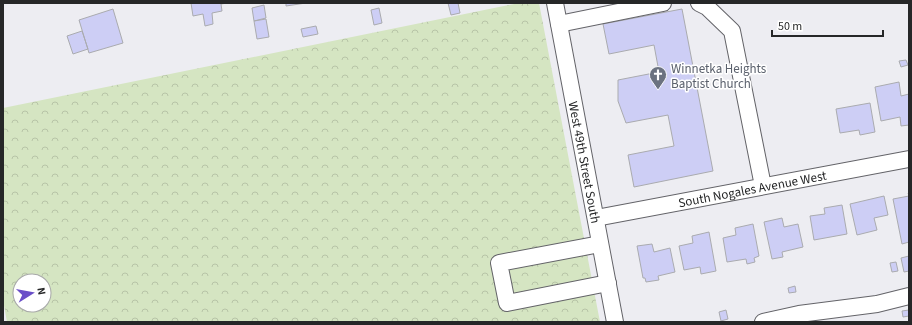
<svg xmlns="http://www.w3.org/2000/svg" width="912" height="325" viewBox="0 0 912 325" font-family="'Source Sans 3',sans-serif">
  <defs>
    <pattern id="park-crowns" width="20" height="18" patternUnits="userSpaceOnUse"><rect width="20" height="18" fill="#d5e5c2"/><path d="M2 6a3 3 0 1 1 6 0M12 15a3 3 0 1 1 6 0" fill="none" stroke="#b7c4a7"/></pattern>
  </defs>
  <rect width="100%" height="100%" fill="#ededf2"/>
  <path fill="url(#park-crowns)" fill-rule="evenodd" d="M 519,3 L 539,3 L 600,322 L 7,322 L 3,300 L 3,108 ZM 20,281 L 44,281 L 44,305 L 20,305 Z"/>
  <path fill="#cdcef5" stroke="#aaabaf" d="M 191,3 L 227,3 L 221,4 L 222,11 L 212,13 L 213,24 L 205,26 L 203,14 L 193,16 Z
    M 286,3 L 306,3 L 286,6 Z
    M 448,3 L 458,3 L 460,13 L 451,15 Z
    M 264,5 L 266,18 L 254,21 L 252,8 Z
    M 379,8 L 382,23 L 374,25 L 371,10 Z
    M 113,9 L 123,43 L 89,53 L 79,20 Z
    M 682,9 L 713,171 L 634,187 L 628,155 L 674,146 L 668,115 L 626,123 L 618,101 L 618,80 L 659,72 L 654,45 L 609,54 L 603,24 Z
    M 266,19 L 269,37 L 257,39 L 254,21 Z
    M 316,26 L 318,34 L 303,37 L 301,29 Z
    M 82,31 L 88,49 L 73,54 L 67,36 Z
    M 906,60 L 908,65 L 901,67 L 899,61 Z
    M 899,82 L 901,96 L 909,94 L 909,125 L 901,126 L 900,117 L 881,121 L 875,87 Z
    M 870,103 L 875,132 L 860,135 L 859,130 L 840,133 L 836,109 Z
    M 908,193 L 909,193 L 909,242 L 902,244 L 893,199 L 909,196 Z
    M 884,196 L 888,215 L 874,218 L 877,230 L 857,235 L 850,204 Z
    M 842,205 L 847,234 L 814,240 L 810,216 L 825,214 L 824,208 Z
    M 782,218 L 784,227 L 798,224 L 803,247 L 782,252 L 783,257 L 772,259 L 764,222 Z
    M 753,224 L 759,256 L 754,258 L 755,262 L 747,264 L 746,259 L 727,262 L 723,238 L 736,235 L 735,228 Z
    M 709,232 L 716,271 L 701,274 L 700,267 L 684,270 L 679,246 L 693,243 L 692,236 Z
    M 652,244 L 654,252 L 670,248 L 675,272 L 658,276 L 659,280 L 646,282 L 645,278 L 643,278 L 637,246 Z
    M 909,256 L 909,271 L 904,272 L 901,258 Z
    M 896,262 L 898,271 L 892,272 L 890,263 Z
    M 795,286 L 796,292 L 789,293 L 788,288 Z
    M 726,310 L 728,319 L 721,321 L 719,312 Z
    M 909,310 L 909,316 L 903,317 L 902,311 Z"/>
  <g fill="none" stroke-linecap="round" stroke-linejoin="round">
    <defs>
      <g id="minor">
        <path id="s1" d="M 555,3 L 615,322"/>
        <path d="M 699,3 L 707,7 L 732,31 L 763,186"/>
        <path d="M 559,24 L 663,3"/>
        <path id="s2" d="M 596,218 L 909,159"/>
        <path d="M 600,244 L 499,263 L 507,303 L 608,283"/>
        <path d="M 763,322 L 799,314 L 877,304 L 909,296"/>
      </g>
    </defs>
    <use href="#minor" stroke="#636368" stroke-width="18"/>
    <use href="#minor" stroke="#fff" stroke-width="16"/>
  </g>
  <defs>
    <symbol id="church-pin" viewBox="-11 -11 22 30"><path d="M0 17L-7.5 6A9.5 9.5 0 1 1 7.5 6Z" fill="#6b7280" stroke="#fff"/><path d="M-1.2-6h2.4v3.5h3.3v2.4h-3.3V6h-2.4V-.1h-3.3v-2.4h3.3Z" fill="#fff"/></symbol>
  </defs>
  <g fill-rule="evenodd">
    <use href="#church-pin" x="648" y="65" width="20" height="27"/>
  </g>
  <g text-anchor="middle" stroke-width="3" stroke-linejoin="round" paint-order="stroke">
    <g font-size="13" fill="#5b616d" stroke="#fff" text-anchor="start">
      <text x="671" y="73">Winnetka Heights<tspan x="671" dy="15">Baptist Church</tspan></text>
    </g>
    <g font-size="13" fill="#262728" stroke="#fff">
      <text dy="5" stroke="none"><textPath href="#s1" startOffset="162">West 49th Street South</textPath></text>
      <text dy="5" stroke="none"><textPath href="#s2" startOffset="159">South Nogales Avenue West</textPath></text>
    </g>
  </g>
  <rect width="912" height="325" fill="none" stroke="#262728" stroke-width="8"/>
  <g transform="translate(32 293) rotate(79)"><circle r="19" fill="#ffffff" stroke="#a8a9a9"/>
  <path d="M0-3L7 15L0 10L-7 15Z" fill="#6a4ec8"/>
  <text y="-6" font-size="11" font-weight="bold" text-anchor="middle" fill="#262728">N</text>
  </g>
  <path d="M772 30v6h111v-6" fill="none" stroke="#262728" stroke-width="2"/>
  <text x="778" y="30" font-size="12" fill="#262728" stroke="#ffffff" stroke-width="3" paint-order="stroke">50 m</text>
</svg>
